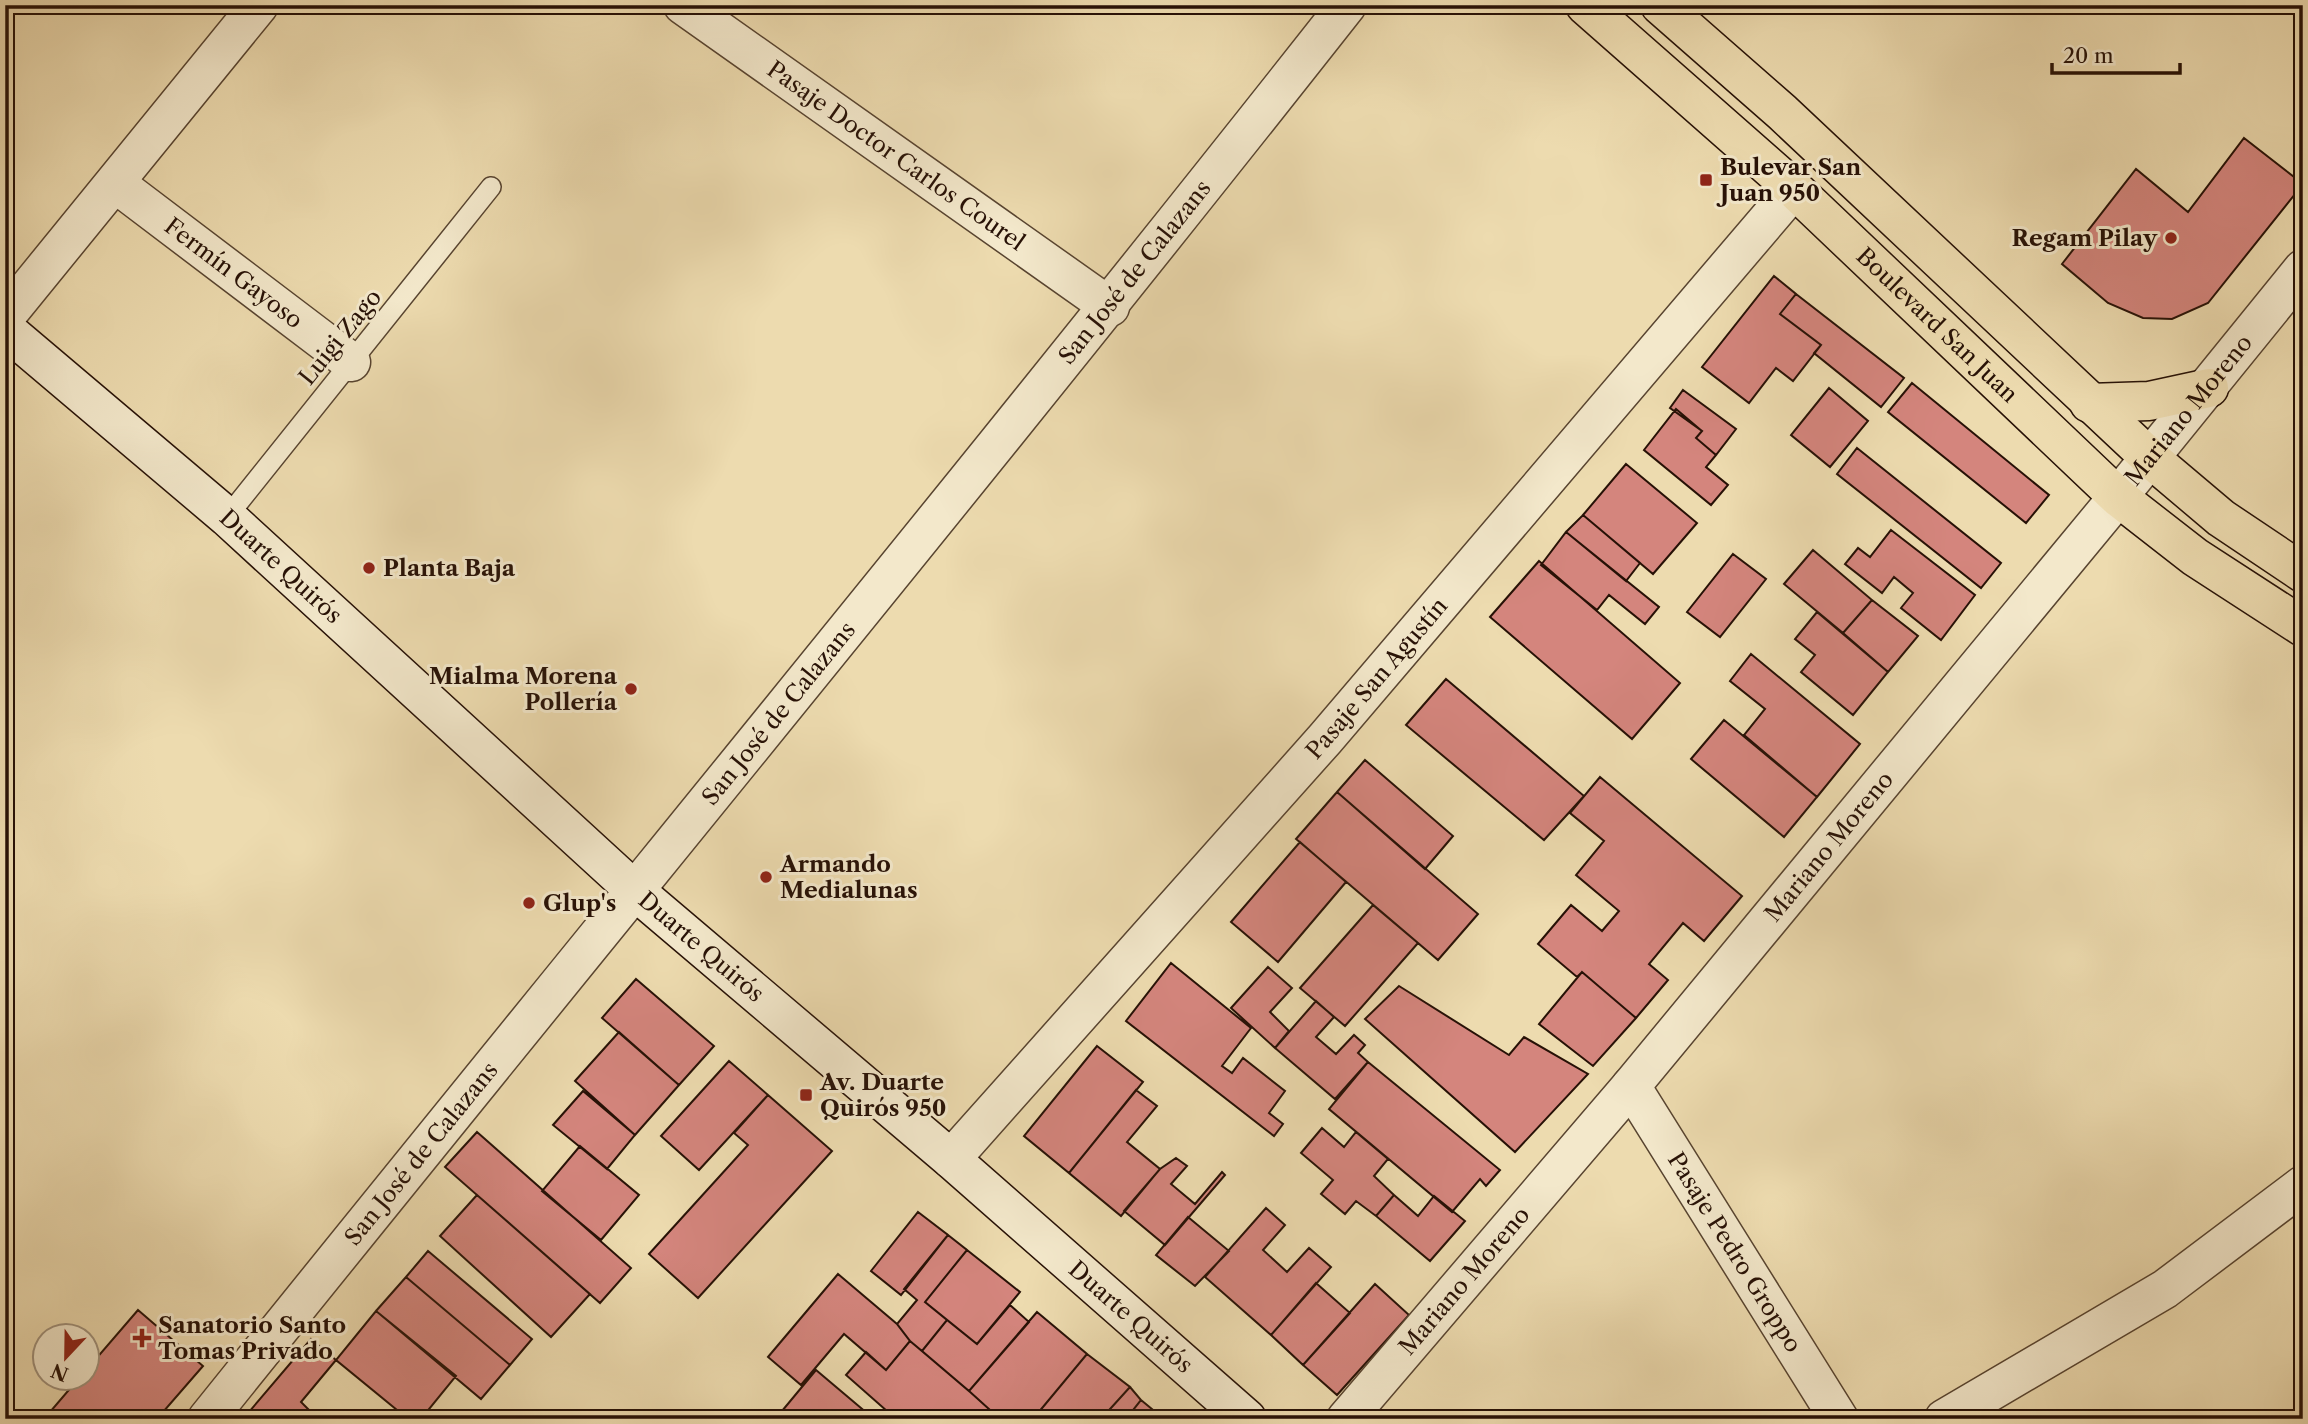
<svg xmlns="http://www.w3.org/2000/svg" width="2308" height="1424" viewBox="0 0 2308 1424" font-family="'Libre Caslon Text',serif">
  <rect width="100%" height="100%" fill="#eddbaf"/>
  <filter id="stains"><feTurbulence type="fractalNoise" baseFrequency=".00286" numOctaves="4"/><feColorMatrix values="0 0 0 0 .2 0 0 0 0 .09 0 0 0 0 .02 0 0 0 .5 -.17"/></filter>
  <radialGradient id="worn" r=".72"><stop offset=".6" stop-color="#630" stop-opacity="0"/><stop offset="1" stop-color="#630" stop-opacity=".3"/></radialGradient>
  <path fill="#d4857d" stroke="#271106" stroke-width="2" d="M 2244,138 L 2303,184 L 2208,303 L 2172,319 L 2143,318 L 2108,303 L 2062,264 L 2136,169 L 2188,212 Z
    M 1774,276 L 1796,294 L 1780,314 L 1821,345 L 1793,381 L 1776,368 L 1749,403 L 1702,367 Z
    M 1796,294 L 1904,378 L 1881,407 L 1814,353 L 1821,345 L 1780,314 Z
    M 1912,383 L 2049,495 L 2026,523 L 1888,412 Z
    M 1829,388 L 1868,421 L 1830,467 L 1791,435 Z
    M 1683,390 L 1736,429 L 1716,455 L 1696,438 L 1702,431 L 1670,408 Z
    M 1676,409 L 1702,431 L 1696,438 L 1716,455 L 1706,467 L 1728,485 L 1711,505 L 1644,450 Z
    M 1857,448 L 2001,563 L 1981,588 L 1837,474 Z
    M 1626,464 L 1697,523 L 1653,574 L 1583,515 Z
    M 1583,515 L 1640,563 L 1626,581 L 1566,532 Z
    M 1891,530 L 1975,595 L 1941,640 L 1901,608 L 1913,593 L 1894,577 L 1882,593 L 1845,564 L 1858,548 L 1870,557 Z
    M 1566,532 L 1659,607 L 1645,624 L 1609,595 L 1597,610 L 1541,565 Z
    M 1813,550 L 1872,600 L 1843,633 L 1784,584 Z
    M 1733,554 L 1766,579 L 1720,637 L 1687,612 Z
    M 1539,561 L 1680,683 L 1632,739 L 1490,617 Z
    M 1872,600 L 1918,636 L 1888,672 L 1843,633 Z
    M 1817,612 L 1888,672 L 1853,715 L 1801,672 L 1815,655 L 1795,639 Z
    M 1751,654 L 1860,744 L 1817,797 L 1744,735 L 1765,709 L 1730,681 Z
    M 1446,679 L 1584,796 L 1544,840 L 1406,725 Z
    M 1724,720 L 1817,797 L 1784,837 L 1691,759 Z
    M 1365,760 L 1453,836 L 1425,869 L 1337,792 Z
    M 1600,777 L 1742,896 L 1704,941 L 1683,923 L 1649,964 L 1668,980 L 1636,1018 L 1582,972 L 1577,977 L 1538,944 L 1571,905 L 1602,931 L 1619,911 L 1576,875 L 1604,841 L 1570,813 Z
    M 1337,792 L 1478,914 L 1438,960 L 1296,839 Z
    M 1300,842 L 1346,882 L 1278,962 L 1231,922 Z
    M 1373,905 L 1418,943 L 1345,1026 L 1300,988 Z
    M 1171,963 L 1251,1028 L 1222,1066 L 1232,1073 L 1243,1058 L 1285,1091 L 1269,1113 L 1283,1124 L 1274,1136 L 1126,1021 Z
    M 1268,967 L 1292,988 L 1270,1012 L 1289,1031 L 1275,1048 L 1231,1008 Z
    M 1582,972 L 1636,1018 L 1593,1066 L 1539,1024 Z
    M 636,979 L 714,1046 L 679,1085 L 602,1018 Z
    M 1399,986 L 1509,1055 L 1524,1037 L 1588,1074 L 1515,1152 L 1365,1019 Z
    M 1316,1001 L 1334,1017 L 1316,1037 L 1336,1054 L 1354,1035 L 1365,1045 L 1358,1053 L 1368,1062 L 1335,1099 L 1275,1048 Z
    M 619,1032 L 679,1085 L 635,1135 L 575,1081 Z
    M 1097,1046 L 1143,1082 L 1069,1173 L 1024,1136 Z
    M 729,1061 L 768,1095 L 699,1170 L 661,1136 Z
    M 1368,1062 L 1500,1170 L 1486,1186 L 1480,1179 L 1452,1212 L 1329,1109 Z
    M 1136,1090 L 1157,1106 L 1127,1142 L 1160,1169 L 1121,1216 L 1069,1173 Z
    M 583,1091 L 635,1135 L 607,1169 L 553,1125 Z
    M 768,1095 L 832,1151 L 698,1298 L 649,1254 L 748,1145 L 734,1133 Z
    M 1322,1128 L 1344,1147 L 1356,1132 L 1388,1159 L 1374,1176 L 1394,1195 L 1376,1216 L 1356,1201 L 1345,1214 L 1321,1194 L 1333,1180 L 1301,1153 Z
    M 477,1132 L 631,1268 L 600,1303 L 445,1167 Z
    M 580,1146 L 639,1195 L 601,1240 L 542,1191 Z
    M 1176,1158 L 1187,1166 L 1171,1184 L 1195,1204 L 1222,1172 L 1225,1175 L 1165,1245 L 1124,1211 L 1160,1169 Z
    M 477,1195 L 590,1294 L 551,1337 L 440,1236 Z
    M 1394,1195 L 1418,1216 L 1434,1196 L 1465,1221 L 1430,1261 L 1376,1216 Z
    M 1266,1208 L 1285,1225 L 1263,1250 L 1287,1272 L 1309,1248 L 1331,1267 L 1271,1335 L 1205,1277 Z
    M 918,1212 L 948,1235 L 901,1295 L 871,1271 Z
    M 1188,1217 L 1229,1251 L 1195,1286 L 1156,1255 Z
    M 948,1235 L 967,1250 L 925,1302 L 947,1320 L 922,1351 L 910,1341 L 897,1324 L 917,1300 L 904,1289 Z
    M 967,1250 L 1020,1292 L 977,1344 L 925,1302 Z
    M 428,1251 L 532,1339 L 510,1365 L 406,1277 Z
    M 838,1274 L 897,1324 L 910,1341 L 886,1370 L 844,1334 L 801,1385 L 768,1357 Z
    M 406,1277 L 510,1365 L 481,1399 L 376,1311 Z
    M 1316,1283 L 1350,1313 L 1303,1365 L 1271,1335 Z
    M 1375,1284 L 1409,1315 L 1337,1395 L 1303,1365 Z
    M 1010,1305 L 1029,1322 L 969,1391 L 922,1351 L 947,1320 L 977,1344 Z
    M 138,1310 L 203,1366 L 157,1419 L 44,1419 L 79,1378 L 88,1378 L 88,1368 Z
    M 376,1311 L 456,1376 L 421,1419 L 408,1419 L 336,1360 Z
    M 1037,1312 L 1087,1354 L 1033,1419 L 1000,1419 L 969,1391 Z
    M 311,1339 L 336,1360 L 301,1402 L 318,1419 L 243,1419 Z
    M 910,1341 L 969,1391 L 1000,1419 L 896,1419 L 846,1375 L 866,1352 L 886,1370 Z
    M 1087,1354 L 1130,1387 L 1101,1419 L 1033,1419 Z
    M 816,1370 L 874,1419 L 779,1419 L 777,1417 Z
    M 1130,1387 L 1141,1400 L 1126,1419 L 1101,1419 Z
    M 1141,1400 L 1164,1419 L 1126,1419 Z"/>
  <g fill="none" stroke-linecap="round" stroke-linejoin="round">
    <defs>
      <path id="service" d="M 227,517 L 491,187"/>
      <g id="minor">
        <path id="s1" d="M 683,5 L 1110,307"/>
        <path id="s2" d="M 115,183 L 351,362"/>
        <path d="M 5,317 L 259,5"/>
        <path id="s3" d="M 2118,497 L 2303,269"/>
        <path id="s4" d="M 1631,1086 L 1839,1419"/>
        <path id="s5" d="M 951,1159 L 1325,739 L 1794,189"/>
        <path d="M 1944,1419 L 2165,1289 L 2303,1185"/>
      </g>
      <g id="tertiary">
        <path id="s6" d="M 207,1419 C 586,947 972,481 1347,5"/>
        <path id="s7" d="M 1346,1419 L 1631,1086 L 2118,497"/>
      </g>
      <g id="secondary">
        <path id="s8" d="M 5,329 L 227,517 L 633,889 L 951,1159 L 1247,1419"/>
      </g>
      <g id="primary">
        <path id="s9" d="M 1585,5 L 1794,189 L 2118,497 L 2195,557 L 2303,627"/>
        <path d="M 1660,5 L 1782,112 L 2150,458 L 2221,518 L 2303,573"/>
        <path d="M 2089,403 L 2149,401 L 2209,388"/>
      </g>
    </defs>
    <use href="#service" stroke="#584430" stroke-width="22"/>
    <use href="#minor" stroke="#584430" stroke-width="41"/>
    <use href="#tertiary" stroke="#584430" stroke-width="41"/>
    <use href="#secondary" stroke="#271106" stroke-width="41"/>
    <use href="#primary" stroke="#271106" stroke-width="41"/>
    <use href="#service" stroke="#f3e8cb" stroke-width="19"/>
    <use href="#minor" stroke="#f3e8cb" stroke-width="38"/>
    <use href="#tertiary" stroke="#f3e8cb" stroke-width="38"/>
    <use href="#secondary" stroke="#f3e8cb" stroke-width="38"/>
    <use href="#primary" stroke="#eddbaf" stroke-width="38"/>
  </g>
  <g fill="#8f2418" stroke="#f3e8cb" stroke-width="2.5">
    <rect x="1699" y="173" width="14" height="14" rx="3.5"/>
    <circle cx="2171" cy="238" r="7"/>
    <circle cx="369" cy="568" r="7"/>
    <circle cx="631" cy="689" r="7"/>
    <circle cx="766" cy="877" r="7"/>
    <circle cx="529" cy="903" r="7"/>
    <rect x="799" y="1088" width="14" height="14" rx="3.5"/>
    <path d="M138.5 1327.5h7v7h7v7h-7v7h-7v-7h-7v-7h7z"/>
  </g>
  <g text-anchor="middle" stroke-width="6" stroke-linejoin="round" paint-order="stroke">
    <g font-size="23" fill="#271106" stroke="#f3e8cb">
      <text dy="8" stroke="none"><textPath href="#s1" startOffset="261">Pasaje Doctor Carlos Courel</textPath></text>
      <text dy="8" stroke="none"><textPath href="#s2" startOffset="149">Fermín Gayoso</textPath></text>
      <text dy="8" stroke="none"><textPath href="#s6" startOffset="1475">San José de Calazans</textPath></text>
      <text dy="8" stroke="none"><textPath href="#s9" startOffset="476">Boulevard San Juan</textPath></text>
      <text transform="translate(340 337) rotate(-51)" y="8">Luigi Zago</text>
      <text dy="8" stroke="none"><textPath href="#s3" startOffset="112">Mariano Moreno</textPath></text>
      <text dy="8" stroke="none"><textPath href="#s8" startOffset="364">Duarte Quirós</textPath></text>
      <text dy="8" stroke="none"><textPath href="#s5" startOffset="642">Pasaje San Agustín</textPath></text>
      <text dy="8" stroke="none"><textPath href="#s6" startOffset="908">San José de Calazans</textPath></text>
      <text dy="8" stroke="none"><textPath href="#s7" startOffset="749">Mariano Moreno</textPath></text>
      <text dy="8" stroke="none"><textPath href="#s8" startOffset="931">Duarte Quirós</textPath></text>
      <text dy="8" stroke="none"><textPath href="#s6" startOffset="341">San José de Calazans</textPath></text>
      <text dy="8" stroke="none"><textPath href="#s4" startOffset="196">Pasaje Pedro Groppo</textPath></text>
      <text dy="8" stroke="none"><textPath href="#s7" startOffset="182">Mariano Moreno</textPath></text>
      <text dy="8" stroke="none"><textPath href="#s8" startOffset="1498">Duarte Quirós</textPath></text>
    </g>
    <g font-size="23" font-weight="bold" fill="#271106" stroke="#f3e8cb" text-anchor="start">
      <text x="1720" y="175">Bulevar San<tspan x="1720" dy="26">Juan 950</tspan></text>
      <text x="2157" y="246" text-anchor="end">Regam Pilay</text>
      <text x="383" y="576">Planta Baja</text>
      <text x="617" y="684" text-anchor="end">Mialma Morena<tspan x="617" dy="26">Pollería</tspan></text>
      <text x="780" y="872">Armando<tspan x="780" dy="26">Medialunas</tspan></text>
      <text x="543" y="911">Glup's</text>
      <text x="820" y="1090">Av. Duarte<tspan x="820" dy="26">Quirós 950</tspan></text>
      <text x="158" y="1333">Sanatorio Santo<tspan x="158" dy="26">Tomas Privado</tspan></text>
    </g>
  </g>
  <rect width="2308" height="1424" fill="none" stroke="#eddbaf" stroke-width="28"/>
  <rect x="7" y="7" width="2294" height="1410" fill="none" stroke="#271106" stroke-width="3.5"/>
  <rect x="14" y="14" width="2280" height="1396" fill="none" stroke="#271106" stroke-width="2"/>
  <g transform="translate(66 1357) rotate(202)"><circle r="33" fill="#f3e8cb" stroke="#a1927c" stroke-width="2"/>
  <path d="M0-5L12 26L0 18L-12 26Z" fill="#8f2418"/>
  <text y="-10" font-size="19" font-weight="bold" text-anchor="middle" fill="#271106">N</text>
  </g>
  <path d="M2052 63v10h128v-10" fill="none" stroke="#271106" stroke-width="3.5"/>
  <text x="2063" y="63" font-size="21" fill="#271106" stroke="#f3e8cb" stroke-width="5" paint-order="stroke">20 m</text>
  <rect width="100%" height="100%" filter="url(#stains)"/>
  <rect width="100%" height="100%" fill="url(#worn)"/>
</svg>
